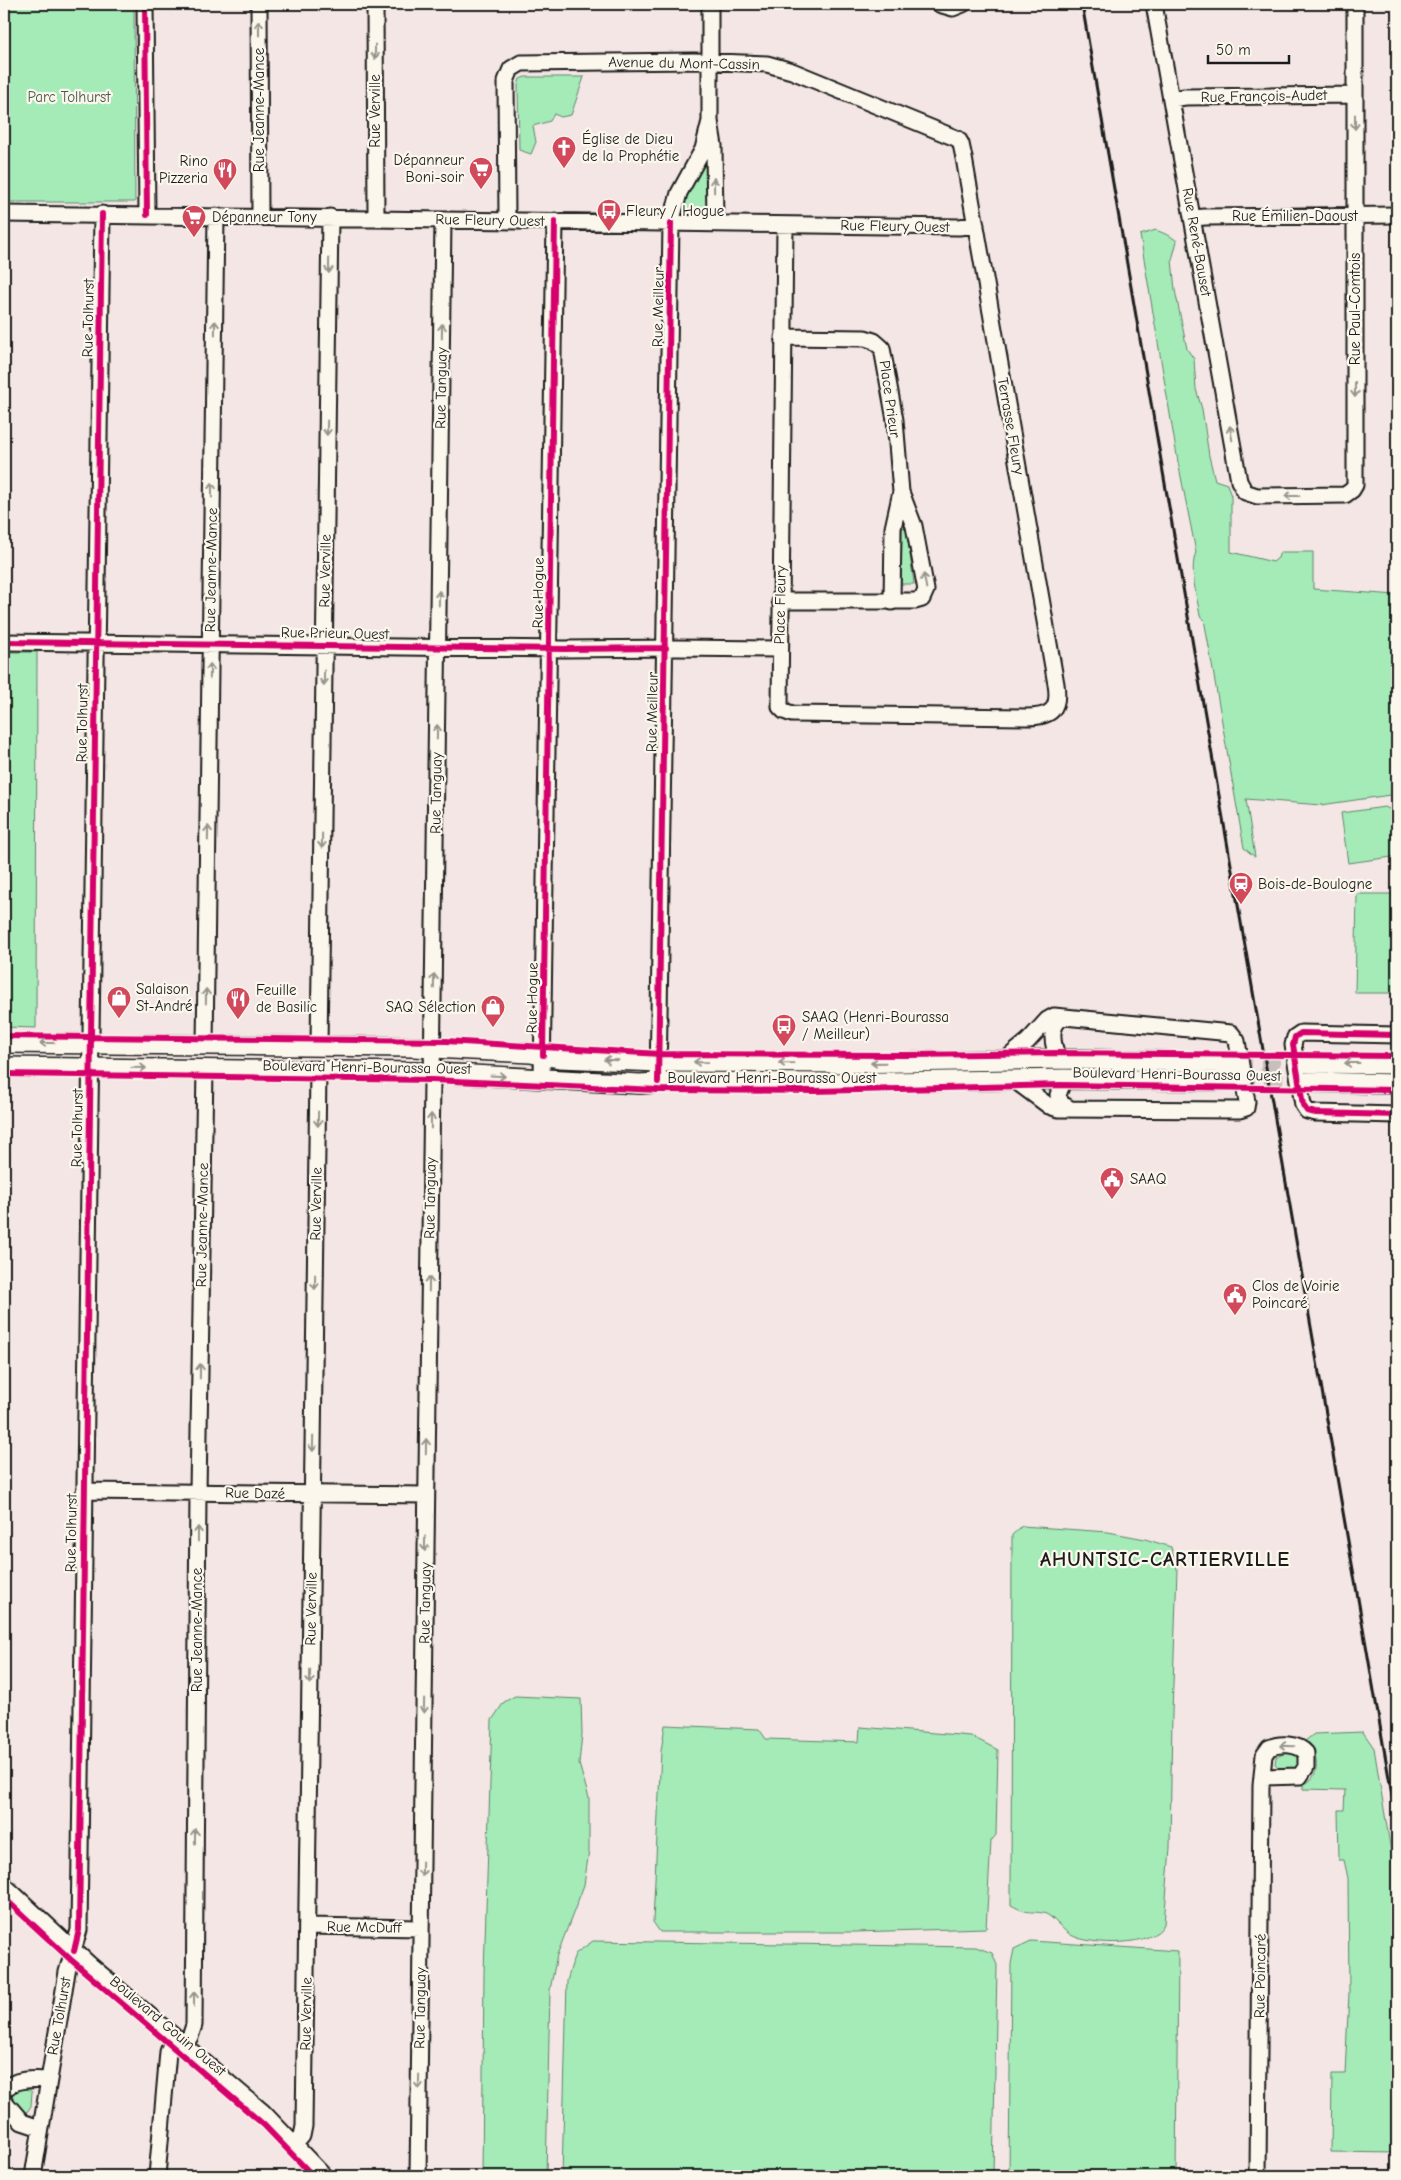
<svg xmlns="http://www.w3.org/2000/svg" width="1401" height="2180" viewBox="0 0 1401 2180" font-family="'Comic Neue',sans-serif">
  <rect width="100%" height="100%" fill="#f3e6e4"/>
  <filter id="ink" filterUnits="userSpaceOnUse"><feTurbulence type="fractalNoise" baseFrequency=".02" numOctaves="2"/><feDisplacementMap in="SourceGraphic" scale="10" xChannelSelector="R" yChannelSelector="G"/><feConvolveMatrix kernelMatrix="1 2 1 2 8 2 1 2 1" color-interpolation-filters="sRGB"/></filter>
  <g filter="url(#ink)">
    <path fill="#a4ebb8" stroke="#60846a" d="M 4,4 L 134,4 L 135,202 L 4,202 Z
      M 525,77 L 584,77 L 571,115 L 561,117 L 554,114 L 550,121 L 533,126 L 536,142 L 531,154 L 519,150 L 518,85 L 520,79 Z
      M 704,161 L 707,163 L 707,207 L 703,211 L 691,210 L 686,207 L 684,197 Z
      M 1156,230 L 1170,236 L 1177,241 L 1172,260 L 1175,290 L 1187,349 L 1194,359 L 1196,389 L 1202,409 L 1209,456 L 1215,480 L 1227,484 L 1231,496 L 1231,552 L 1273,562 L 1278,558 L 1280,552 L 1313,552 L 1313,589 L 1397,595 L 1397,794 L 1321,805 L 1246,799 L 1255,857 L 1244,848 L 1204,619 L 1200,616 C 1197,596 1189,571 1196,552 L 1178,462 L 1140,235 Z
      M 904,527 L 907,532 L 914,584 L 901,584 L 902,529 Z
      M 4,652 L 37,652 L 36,1028 L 4,1027 Z
      M 1385,807 L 1389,809 L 1397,808 L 1397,853 L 1392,857 L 1348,863 L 1341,813 Z
      M 1357,894 L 1397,894 L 1397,993 L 1355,993 Z
      M 1022,1526 L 1108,1532 L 1145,1539 L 1171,1547 L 1177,1569 L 1172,1713 L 1170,1848 L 1164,1924 C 1155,1947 1090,1946 1071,1935 C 1062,1930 1056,1920 1048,1915 C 1041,1911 1032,1913 1025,1911 C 1020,1910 1015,1907 1011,1905 L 1012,1535 Z
      M 515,1696 L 581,1699 L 582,1734 L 579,1764 L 589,1798 L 589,1851 L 584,1885 L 557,1955 L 550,1990 L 546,2176 L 482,2176 L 484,1973 L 492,1720 L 504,1702 Z
      M 665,1725 L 759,1729 L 766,1739 L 859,1742 L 860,1727 L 971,1736 L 998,1750 L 996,1835 L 991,1841 L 986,1928 L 855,1932 L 660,1932 L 653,1922 L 661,1751 Z
      M 1363,1732 L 1374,1748 L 1397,1888 L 1397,2153 L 1331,2152 L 1332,2074 L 1345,2074 L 1349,1993 L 1348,1878 L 1344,1860 L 1339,1860 L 1338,1810 L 1344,1810 L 1345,1790 L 1303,1789 L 1303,1785 C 1306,1783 1311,1781 1313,1777 C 1320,1768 1315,1746 1305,1741 L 1314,1734 Z
      M 1286,1753 L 1296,1755 L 1299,1763 L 1294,1769 L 1281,1770 L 1275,1764 L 1276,1757 Z
      M 593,1941 L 976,1947 L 992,1953 L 997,1965 L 993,2176 L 562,2176 L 567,1981 L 575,1954 Z
      M 1031,1941 L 1178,1951 L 1176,2176 L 1009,2176 L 1011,1964 L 1014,1949 Z
      M 26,2087 L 32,2092 L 31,2106 L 27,2112 L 21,2112 L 11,2101 L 10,2096 L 14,2091 Z"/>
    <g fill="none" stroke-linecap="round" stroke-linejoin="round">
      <path stroke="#c8bebc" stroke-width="19" stroke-dasharray="19 9" stroke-linecap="butt" d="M 1233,1062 L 1306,1063
        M 1236,1081 L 1308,1082"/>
      <defs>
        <path id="minor" d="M 145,4 L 147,215
          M 259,4 L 260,217
          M 375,4 L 376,219
          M 710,4 L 710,121 L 714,146 L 715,224
          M 939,4 L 953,8 L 963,4
          M 1154,4 L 1239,481 L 1245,492 L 1257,496 L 1345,495 L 1352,490 L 1355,485 L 1355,4
          M 1172,99 L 1185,97 L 1355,95
          M 4,214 L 959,227 L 976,225
          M 1193,218 L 1205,217 L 1397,215
          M 507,220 L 506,81 L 511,69 L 521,63 L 694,61 L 767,64 L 792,71 L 958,139 L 961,144 L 964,158 L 1056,684 C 1060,710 1051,717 1026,717 L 792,714 L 784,711 L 780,707 L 785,225
          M 780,601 L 915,601 L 922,599 L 926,590 L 914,526 L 901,492 L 895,420 L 882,348 L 874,341 L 865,338 L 783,337
          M 892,602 L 893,528 L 901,492
          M 4,642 L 564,649 L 677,648 L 779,649
          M 1397,1035 L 1301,1033 L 1295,1037 L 1293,1045 L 1303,1105 L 1307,1111 L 1316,1113 L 1397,1115
          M 205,1045 L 216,216
          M 319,1046 L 330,217
          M 1059,1059 C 1053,1047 1047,1024 1064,1017
          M 1005,1060 L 1028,1041 L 1047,1020 L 1054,1016 L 1231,1033 L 1237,1041 L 1247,1102 L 1246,1108 L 1240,1110 L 1058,1109 L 1049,1106 L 1014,1080
          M 542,1078 L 555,221
          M 1064,1079 L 1058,1095 L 1061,1103 L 1069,1108
          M 658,1082 L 671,223 L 679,193 L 703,149 L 710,121
          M 84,1491 L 426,1495
          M 4,1885 L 89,1964 L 263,2112 L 324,2176
          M 307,1926 L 421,1928
          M 4,2091 C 13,2078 34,2079 48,2080
          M 4,2101 L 22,2122 L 40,2128
          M 295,2144 L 302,2136 L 304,2126 L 318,1071
          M 33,2176 L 67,1972 L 79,1930 L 102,214
          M 157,2176 L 168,2052 L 169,2049 L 190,2037 L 194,2025 L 198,1492 L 205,1069
          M 418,2176 L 443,220
          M 1258,2176 L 1261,1786 L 1264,1755 L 1269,1748 C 1279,1743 1298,1743 1306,1753 L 1306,1767 L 1300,1776 L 1264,1777"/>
        <path id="major" d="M 4,1043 L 413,1047 L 530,1053 L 559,1058 L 659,1062 L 848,1063 L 1059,1059 L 1233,1062
          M 1306,1063 L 1397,1064
          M 4,1067 L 415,1072 L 640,1084 L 673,1082 L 826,1083 L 1064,1079 L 1236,1081
          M 1308,1082 L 1397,1084"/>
      </defs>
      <use href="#minor" stroke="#1c1c1c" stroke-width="19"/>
      <use href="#major" stroke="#1c1c1c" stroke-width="22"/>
      <use href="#minor" stroke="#fbf7ec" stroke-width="15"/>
      <use href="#major" stroke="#fbf7ec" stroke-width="19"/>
      <path stroke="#1c1c1c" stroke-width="3" d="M 1082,4 L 1397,1824"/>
      <defs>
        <path id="cycleway" d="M 145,4 L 147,215
          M 4,642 L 564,649 L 666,648
          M 1397,1035 L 1301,1033 L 1295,1037 L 1293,1045 L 1303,1105 L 1307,1111 L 1316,1113 L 1397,1115
          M 4,1036 L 446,1041 L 660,1054 L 910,1055 L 1056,1053 L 1397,1056
          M 543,1055 L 555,221
          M 4,1074 L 432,1080 L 658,1090 L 815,1091 L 1061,1085 L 1397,1090
          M 658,1082 L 671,223
          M 4,1898 L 70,1959 L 264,2125 L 313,2176
          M 74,1951 L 79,1930 L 102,214"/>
      </defs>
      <use href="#cycleway" stroke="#fbf7ec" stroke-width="9"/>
      <use href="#cycleway" stroke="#d6006c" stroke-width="6"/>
    </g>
    <defs><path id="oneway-shaft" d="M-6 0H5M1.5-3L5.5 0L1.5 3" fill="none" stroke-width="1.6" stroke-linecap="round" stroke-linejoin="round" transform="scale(1.25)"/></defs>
    <g stroke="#97948e">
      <use href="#oneway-shaft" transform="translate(259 28) rotate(-90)"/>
      <use href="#oneway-shaft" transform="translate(375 52) rotate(90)"/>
      <use href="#oneway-shaft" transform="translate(1355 122) rotate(90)"/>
      <use href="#oneway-shaft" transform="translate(714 185) rotate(-91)"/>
      <use href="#oneway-shaft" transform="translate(329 266) rotate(91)"/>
      <use href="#oneway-shaft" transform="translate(215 328) rotate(-89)"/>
      <use href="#oneway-shaft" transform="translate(442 331) rotate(-89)"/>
      <use href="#oneway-shaft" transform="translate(1355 390) rotate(90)"/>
      <use href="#oneway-shaft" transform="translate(327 428) rotate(91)"/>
      <use href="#oneway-shaft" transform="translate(1231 433) rotate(-100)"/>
      <use href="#oneway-shaft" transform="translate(212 490) rotate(-89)"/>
      <use href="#oneway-shaft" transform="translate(1292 496) rotate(180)"/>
      <use href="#oneway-shaft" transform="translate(925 581) rotate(-100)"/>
      <use href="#oneway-shaft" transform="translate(439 598) rotate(-89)"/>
      <use href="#oneway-shaft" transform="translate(210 671) rotate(-89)"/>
      <use href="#oneway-shaft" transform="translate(324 678) rotate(91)"/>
      <use href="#oneway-shaft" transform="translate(437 732) rotate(-89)"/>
      <use href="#oneway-shaft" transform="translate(208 833) rotate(-89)"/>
      <use href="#oneway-shaft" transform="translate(322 841) rotate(91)"/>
      <use href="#oneway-shaft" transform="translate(434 981) rotate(-89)"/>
      <use href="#oneway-shaft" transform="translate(206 996) rotate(-89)"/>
      <use href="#oneway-shaft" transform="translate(47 1043) rotate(-180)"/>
      <use href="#oneway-shaft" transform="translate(611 1060) rotate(-178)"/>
      <use href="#oneway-shaft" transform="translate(701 1062) rotate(-179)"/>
      <use href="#oneway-shaft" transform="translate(786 1063) rotate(-179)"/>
      <use href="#oneway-shaft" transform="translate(878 1063) rotate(179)"/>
      <use href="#oneway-shaft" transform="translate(1352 1063) rotate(-180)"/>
      <use href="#oneway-shaft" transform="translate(139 1068) rotate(1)"/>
      <use href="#oneway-shaft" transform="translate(498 1076) rotate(3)"/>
      <use href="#oneway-shaft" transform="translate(318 1119) rotate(91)"/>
      <use href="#oneway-shaft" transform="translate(431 1121) rotate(-89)"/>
      <use href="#oneway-shaft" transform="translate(315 1282) rotate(91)"/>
      <use href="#oneway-shaft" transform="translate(429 1284) rotate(-89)"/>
      <use href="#oneway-shaft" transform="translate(200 1371) rotate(-89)"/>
      <use href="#oneway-shaft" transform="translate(313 1444) rotate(91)"/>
      <use href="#oneway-shaft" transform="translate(426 1446) rotate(-89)"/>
      <use href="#oneway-shaft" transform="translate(198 1534) rotate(-90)"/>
      <use href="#oneway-shaft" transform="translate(425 1544) rotate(91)"/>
      <use href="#oneway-shaft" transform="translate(310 1677) rotate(91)"/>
      <use href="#oneway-shaft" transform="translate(424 1706) rotate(91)"/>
      <use href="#oneway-shaft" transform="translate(1287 1746) rotate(-178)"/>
      <use href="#oneway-shaft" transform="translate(195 1836) rotate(-90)"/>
      <use href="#oneway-shaft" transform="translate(422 1869) rotate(91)"/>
      <use href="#oneway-shaft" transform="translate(194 1999) rotate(-90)"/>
      <use href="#oneway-shaft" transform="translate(419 2082) rotate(91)"/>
    </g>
  </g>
  <defs>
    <symbol id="church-pin" viewBox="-11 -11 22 30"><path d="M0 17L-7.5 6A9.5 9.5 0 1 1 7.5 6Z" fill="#d1495b" stroke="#fbf7ec"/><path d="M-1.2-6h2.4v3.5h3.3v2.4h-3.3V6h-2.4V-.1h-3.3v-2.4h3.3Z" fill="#fff"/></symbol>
    <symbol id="supermarket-pin" viewBox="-11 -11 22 30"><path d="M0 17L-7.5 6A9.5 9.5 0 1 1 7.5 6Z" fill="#d1495b" stroke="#fbf7ec"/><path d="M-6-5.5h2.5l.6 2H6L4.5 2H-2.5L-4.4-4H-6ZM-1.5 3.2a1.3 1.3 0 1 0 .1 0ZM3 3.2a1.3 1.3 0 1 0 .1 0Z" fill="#fff"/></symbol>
    <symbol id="restaurant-pin" viewBox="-11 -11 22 30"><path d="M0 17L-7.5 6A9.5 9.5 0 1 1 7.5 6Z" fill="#d1495b" stroke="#fbf7ec"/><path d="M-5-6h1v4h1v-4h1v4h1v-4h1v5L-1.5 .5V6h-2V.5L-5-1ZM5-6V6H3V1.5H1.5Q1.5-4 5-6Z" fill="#fff"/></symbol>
    <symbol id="bus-pin" viewBox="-11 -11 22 30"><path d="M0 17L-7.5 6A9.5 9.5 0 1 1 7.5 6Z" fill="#d1495b" stroke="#fbf7ec"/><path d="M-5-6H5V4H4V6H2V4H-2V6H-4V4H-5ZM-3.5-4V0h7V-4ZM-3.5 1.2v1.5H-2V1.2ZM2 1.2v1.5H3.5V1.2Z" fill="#fff"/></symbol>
    <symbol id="station-pin" viewBox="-11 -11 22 30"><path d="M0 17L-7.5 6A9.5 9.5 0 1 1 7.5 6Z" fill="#d1495b" stroke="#fbf7ec"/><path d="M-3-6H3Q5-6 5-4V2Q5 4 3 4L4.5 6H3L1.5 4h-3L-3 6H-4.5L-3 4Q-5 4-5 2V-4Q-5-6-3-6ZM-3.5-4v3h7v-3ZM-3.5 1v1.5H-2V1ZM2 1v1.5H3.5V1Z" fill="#fff"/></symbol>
    <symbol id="shop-pin" viewBox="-11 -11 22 30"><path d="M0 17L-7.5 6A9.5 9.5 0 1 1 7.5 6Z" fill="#d1495b" stroke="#fbf7ec"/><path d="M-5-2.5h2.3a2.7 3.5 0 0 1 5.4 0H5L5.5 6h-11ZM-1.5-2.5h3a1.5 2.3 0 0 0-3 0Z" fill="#fff"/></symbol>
    <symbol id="civic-pin" viewBox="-11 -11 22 30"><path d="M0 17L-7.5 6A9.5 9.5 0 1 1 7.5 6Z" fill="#d1495b" stroke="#fbf7ec"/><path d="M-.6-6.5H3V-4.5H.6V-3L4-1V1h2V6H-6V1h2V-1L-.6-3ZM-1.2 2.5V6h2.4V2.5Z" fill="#fff"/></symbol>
  </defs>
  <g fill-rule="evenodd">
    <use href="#church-pin" x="550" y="134" width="28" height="38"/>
    <use href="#supermarket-pin" x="467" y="155" width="28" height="38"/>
    <use href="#restaurant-pin" x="211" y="156" width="28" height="38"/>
    <use href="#bus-pin" x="595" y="197" width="28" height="38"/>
    <use href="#supermarket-pin" x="180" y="203" width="28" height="38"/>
    <use href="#station-pin" x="1227" y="870" width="28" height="38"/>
    <use href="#shop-pin" x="105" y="984" width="28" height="38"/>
    <use href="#restaurant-pin" x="224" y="985" width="28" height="38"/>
    <use href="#shop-pin" x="479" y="993" width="28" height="38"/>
    <use href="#bus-pin" x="770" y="1012" width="28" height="38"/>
    <use href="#civic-pin" x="1098" y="1165" width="28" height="38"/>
    <use href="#civic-pin" x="1221" y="1281" width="28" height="38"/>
  </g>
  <g text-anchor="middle" stroke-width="4.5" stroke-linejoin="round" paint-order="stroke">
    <g font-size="15" fill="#1c1c1c" stroke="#fbf7ec">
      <text transform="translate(684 63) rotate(1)" y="5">Avenue du Mont-Cassin</text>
      <text transform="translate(1264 96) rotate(-1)" y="5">Rue François-Audet</text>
      <text transform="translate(259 110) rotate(-90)" y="5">Rue Jeanne-Mance</text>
      <text transform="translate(375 111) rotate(-90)" y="5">Rue Verville</text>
      <text x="1295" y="221">Rue Émilien-Daoust</text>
      <text transform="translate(490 220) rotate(1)" y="5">Rue Fleury Ouest</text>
      <text transform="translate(895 226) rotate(1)" y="5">Rue Fleury Ouest</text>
      <text transform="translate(1197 242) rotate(80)" y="5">Rue René-Bauset</text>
      <text transform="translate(658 307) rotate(-89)" y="5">Rue Meilleur</text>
      <text transform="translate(1355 309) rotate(-90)" y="5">Rue Paul-Comtois</text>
      <text transform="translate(88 318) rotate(-89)" y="5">Rue Tolhurst</text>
      <text transform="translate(441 388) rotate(-89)" y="5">Rue Tanguay</text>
      <text transform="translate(890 399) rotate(82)" y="5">Place Prieur</text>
      <text transform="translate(1011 426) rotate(80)" y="5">Terrasse Fleury</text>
      <text transform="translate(211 570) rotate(-89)" y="5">Rue Jeanne-Mance</text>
      <text transform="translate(325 571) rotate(-89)" y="5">Rue Verville</text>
      <text transform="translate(538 593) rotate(-89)" y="5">Rue Hogue</text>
      <text transform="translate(780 605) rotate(-89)" y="5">Place Fleury</text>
      <text transform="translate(335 633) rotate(1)" y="5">Rue Prieur Ouest</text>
      <text transform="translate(652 712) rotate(-89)" y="5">Rue Meilleur</text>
      <text transform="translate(82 723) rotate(-89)" y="5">Rue Tolhurst</text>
      <text transform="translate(436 793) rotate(-89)" y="5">Rue Tanguay</text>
      <text transform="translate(532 998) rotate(-89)" y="5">Rue Hogue</text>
      <text transform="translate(367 1067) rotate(1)" y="5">Boulevard Henri-Bourassa Ouest</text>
      <text transform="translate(1177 1074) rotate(1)" y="5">Boulevard Henri-Bourassa Ouest</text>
      <text x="772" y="1083">Boulevard Henri-Bourassa Ouest</text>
      <text transform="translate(77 1128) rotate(-89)" y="5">Rue Tolhurst</text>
      <text transform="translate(430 1198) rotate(-89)" y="5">Rue Tanguay</text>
      <text transform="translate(316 1204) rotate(-89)" y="5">Rue Verville</text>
      <text transform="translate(202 1225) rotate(-89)" y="5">Rue Jeanne-Mance</text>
      <text transform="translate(255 1493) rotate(1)" y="5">Rue Dazé</text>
      <text transform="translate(71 1533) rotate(-89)" y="5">Rue Tolhurst</text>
      <text transform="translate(425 1603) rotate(-89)" y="5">Rue Tanguay</text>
      <text transform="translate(311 1609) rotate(-89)" y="5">Rue Verville</text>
      <text transform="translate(197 1630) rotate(-90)" y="5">Rue Jeanne-Mance</text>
      <text transform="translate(364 1927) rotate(1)" y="5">Rue McDuff</text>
      <text transform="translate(1260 1976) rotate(-89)" y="5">Rue Poincaré</text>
      <text transform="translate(420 2008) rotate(-89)" y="5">Rue Tanguay</text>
      <text transform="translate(306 2014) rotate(-89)" y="5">Rue Verville</text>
      <text transform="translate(59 2016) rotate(-80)" y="5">Rue Tolhurst</text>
      <text transform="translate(168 2026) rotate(40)" y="5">Boulevard Gouin Ouest</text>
    </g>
    <g font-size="15" fill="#455a4b" stroke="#fbf7ec">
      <text x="69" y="102">Parc Tolhurst</text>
    </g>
    <g font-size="15" fill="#1c1c1c" stroke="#fbf7ec" text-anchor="start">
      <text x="582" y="144">Église de Dieu<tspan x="582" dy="17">de la Prophétie</tspan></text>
      <text x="464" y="165" text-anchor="end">Dépanneur<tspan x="464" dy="17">Boni-soir</tspan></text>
      <text x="208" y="166" text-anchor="end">Rino<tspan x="208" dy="17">Pizzeria</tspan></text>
      <text x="626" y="216">Fleury / Hogue</text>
      <text x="212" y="222">Dépanneur Tony</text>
      <text x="1258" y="889">Bois-de-Boulogne</text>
      <text x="136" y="994">Salaison<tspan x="136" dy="17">St-André</tspan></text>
      <text x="256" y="995">Feuille<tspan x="256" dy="17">de Basilic</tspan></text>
      <text x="476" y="1012" text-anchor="end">SAQ Sélection</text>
      <text x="802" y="1022">SAAQ (Henri-Bourassa<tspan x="802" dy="17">/ Meilleur)</tspan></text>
      <text x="1130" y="1184">SAAQ</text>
      <text x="1252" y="1291">Clos de Voirie<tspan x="1252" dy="17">Poincaré</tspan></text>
    </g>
    <g font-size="20" font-weight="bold" letter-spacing="1" fill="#1c1c1c" stroke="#fbf7ec">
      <text x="1165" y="1566">AHUNTSIC-CARTIERVILLE</text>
    </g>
  </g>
  <rect width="1401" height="2180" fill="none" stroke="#fbf7ec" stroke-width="20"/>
  <rect x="10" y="10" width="1381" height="2160" fill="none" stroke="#1c1c1c" stroke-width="2" filter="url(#ink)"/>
  <path d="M1208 55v8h81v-8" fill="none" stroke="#1c1c1c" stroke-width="2.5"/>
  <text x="1216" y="55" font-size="15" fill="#1c1c1c" stroke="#fbf7ec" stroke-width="4" paint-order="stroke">50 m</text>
</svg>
